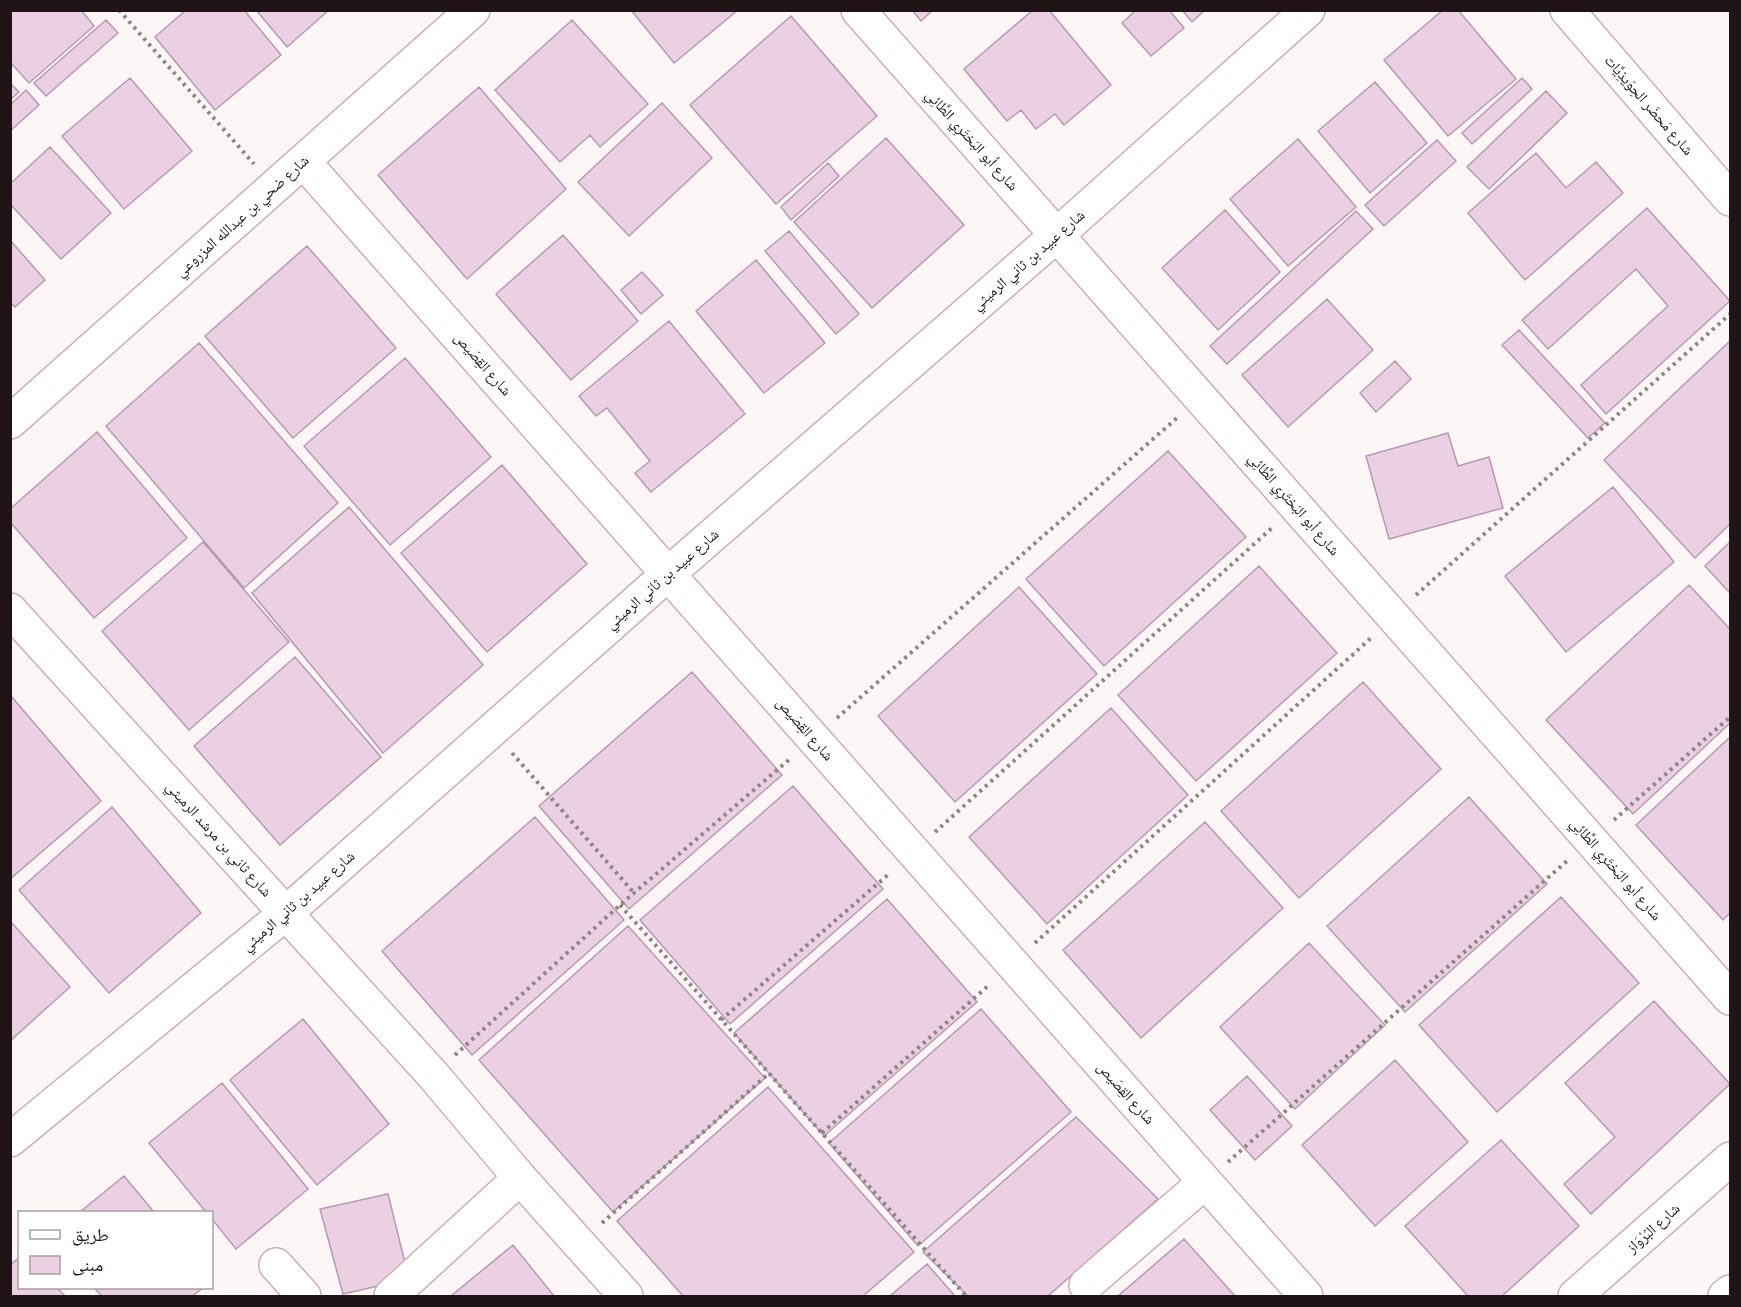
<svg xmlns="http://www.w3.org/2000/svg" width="1741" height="1307" viewBox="0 0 1741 1307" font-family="'IBM Plex Sans','Noto Naskh Arabic',sans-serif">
  <rect width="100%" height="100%" fill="#fdf6f7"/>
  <path fill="#ebcfe2" stroke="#b69bae" stroke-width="1.5" d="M 10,10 L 81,10 L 94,26 L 29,83 L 10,62 Z
    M 186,10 L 244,10 L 281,55 L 215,110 L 155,37 Z
    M 256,10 L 329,10 L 287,47 Z
    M 631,10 L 738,10 L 674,63 Z
    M 912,10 L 933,10 L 921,21 Z
    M 1033,10 L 1049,10 L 1111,85 L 1064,125 L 1055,114 L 1036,129 L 1021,110 L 1007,121 L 964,69 Z
    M 1136,10 L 1169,10 L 1184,28 L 1151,56 L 1122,23 Z
    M 1182,10 L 1205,10 L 1192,22 Z
    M 1443,10 L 1458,10 L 1516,79 L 1448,136 L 1384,60 Z
    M 791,16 L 877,116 L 776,204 L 690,105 Z
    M 106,20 L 118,33 L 46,96 L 34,83 Z
    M 572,20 L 648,104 L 600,147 L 590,135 L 560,162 L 495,90 Z
    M 130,78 L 192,151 L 124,209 L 62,136 Z
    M 1522,78 L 1532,89 L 1472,144 L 1462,133 Z
    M 1375,82 L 1427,143 L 1370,193 L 1318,131 Z
    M 10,83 L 19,92 L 10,100 Z
    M 479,87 L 566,189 L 467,279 L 378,175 Z
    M 26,90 L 39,105 L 10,131 L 10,105 Z
    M 1546,91 L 1567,113 L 1489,189 L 1467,167 Z
    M 662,103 L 712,158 L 629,236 L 578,182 Z
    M 886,138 L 964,225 L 872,308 L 794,222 Z
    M 1298,139 L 1356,207 L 1288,266 L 1230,199 Z
    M 1437,140 L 1456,161 L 1384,226 L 1365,205 Z
    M 50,147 L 111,213 L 61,259 L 10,204 L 10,184 Z
    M 1536,153 L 1566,188 L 1596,162 L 1623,193 L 1525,280 L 1468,213 Z
    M 828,163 L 839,176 L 791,220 L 781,207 Z
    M 1647,208 L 1730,301 L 1606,414 L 1581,385 L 1668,306 L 1636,269 L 1548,349 L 1522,320 Z
    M 1225,210 L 1280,272 L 1218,330 L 1162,268 Z
    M 1356,211 L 1373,229 L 1227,364 L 1210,346 Z
    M 789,231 L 859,314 L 836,334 L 765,251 Z
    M 563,235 L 638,321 L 571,380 L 496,294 Z
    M 10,240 L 45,280 L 15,307 L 10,302 Z
    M 307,246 L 396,348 L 293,438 L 205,336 Z
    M 756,260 L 825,343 L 764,393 L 696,311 Z
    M 642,272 L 663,295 L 641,314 L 621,290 Z
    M 1327,299 L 1373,350 L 1288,427 L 1242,375 Z
    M 669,321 L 745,414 L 651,492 L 635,473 L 650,461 L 607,408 L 596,416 L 579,396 Z
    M 1519,330 L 1605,423 L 1588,438 L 1502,345 Z
    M 1730,341 L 1730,524 L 1695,558 L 1604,460 Z
    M 199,343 L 338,503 L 244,588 L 106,426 Z
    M 405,358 L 491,457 L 390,545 L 304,446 Z
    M 1395,361 L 1411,379 L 1376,412 L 1360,393 Z
    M 97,432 L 187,538 L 94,618 L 10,522 L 10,509 Z
    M 1448,433 L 1458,466 L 1489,457 L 1503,508 L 1389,539 L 1366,456 Z
    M 1168,451 L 1246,537 L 1104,666 L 1026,579 Z
    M 502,465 L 587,564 L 487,652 L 401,553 Z
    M 1613,487 L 1674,562 L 1566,652 L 1505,576 Z
    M 349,507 L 483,665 L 383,753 L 252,593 Z
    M 203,542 L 289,642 L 189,730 L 102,631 Z
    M 1730,542 L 1730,593 L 1705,566 Z
    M 1259,566 L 1337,653 L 1196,781 L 1118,695 Z
    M 1689,585 L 1730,629 L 1730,723 L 1633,814 L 1546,720 Z
    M 1019,587 L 1097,674 L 955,802 L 878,716 Z
    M 295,657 L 381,757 L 280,845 L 194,746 Z
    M 692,672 L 782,775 L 629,909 L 539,806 Z
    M 1363,682 L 1441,769 L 1299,898 L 1221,811 Z
    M 11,696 L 101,801 L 10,879 L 10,696 Z
    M 1111,708 L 1188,795 L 1047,924 L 969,837 Z
    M 1730,737 L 1730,913 L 1723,920 L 1636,825 Z
    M 793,786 L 883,889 L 730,1024 L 640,920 Z
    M 1469,797 L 1547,884 L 1405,1012 L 1327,926 Z
    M 112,807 L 201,913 L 109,993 L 19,890 Z
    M 535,817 L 624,920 L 472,1055 L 382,951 Z
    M 1205,822 L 1283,908 L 1141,1038 L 1063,950 Z
    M 1561,897 L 1639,983 L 1497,1112 L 1419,1025 Z
    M 887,899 L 977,1002 L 824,1136 L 734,1033 Z
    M 10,921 L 70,987 L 10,1041 Z
    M 628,926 L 765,1078 L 613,1212 L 479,1060 Z
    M 1309,943 L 1385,1025 L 1295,1109 L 1220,1027 Z
    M 1654,1001 L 1730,1084 L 1591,1214 L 1564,1184 L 1615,1137 L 1565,1083 Z
    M 981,1009 L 1071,1112 L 918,1246 L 829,1143 Z
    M 303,1019 L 389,1124 L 317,1185 L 230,1080 Z
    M 1395,1060 L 1468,1142 L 1375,1226 L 1302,1145 Z
    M 1247,1076 L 1292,1126 L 1255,1160 L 1210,1110 Z
    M 222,1083 L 308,1189 L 236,1249 L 212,1219 L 212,1212 L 206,1212 L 149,1143 Z
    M 768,1087 L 914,1252 L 863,1296 L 683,1296 L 617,1221 Z
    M 1076,1117 L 1158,1199 L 1048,1296 L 968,1296 L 923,1252 Z
    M 1501,1140 L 1579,1226 L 1502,1296 L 1468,1296 L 1405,1226 Z
    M 124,1176 L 154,1212 L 80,1212 Z
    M 388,1194 L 409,1279 L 343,1294 L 320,1209 Z
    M 1184,1239 L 1235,1296 L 1118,1296 Z
    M 513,1245 L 554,1296 L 451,1296 Z
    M 20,1257 L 20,1288 L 57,1288 L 65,1296 L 10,1296 L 10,1265 Z
    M 927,1264 L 955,1296 L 890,1296 Z
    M 94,1288 L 203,1288 L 192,1296 L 102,1296 Z"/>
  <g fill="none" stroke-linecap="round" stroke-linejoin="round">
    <defs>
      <path id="minor" d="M 858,10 C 1149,339 1439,669 1730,998
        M 1567,10 L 1730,199
        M 303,161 L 1306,1296
        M 10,422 L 473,10
        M 10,610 L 433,1075 L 520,1178 L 626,1296
        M 10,1140 L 286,913 L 668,574 L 1057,235 L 1308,10
        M 276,1265 L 304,1296
        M 1086,1285 L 1205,1182
        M 391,1296 L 520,1178
        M 1575,1296 L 1730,1159
        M 1725,1296 L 1730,1292"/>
    </defs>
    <use href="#minor" stroke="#cfadb4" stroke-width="36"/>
    <path stroke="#8e8486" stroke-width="4" stroke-dasharray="3 4.5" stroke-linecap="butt" d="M 119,10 L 254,164
      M 1416,595 L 1730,314
      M 837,718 L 1178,417
      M 512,753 L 634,893
      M 1614,820 L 1730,717
      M 935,832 L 1273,527
      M 620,905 L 966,1296
      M 1035,943 L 1371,638
      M 721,1020 L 890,873
      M 455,1055 L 620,905 L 791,758
      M 822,1133 L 989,985
      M 1228,1162 L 1568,860
      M 602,1223 L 768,1074"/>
    <use href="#minor" stroke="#fff" stroke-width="33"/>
  </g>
  <g text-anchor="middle" stroke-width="6" stroke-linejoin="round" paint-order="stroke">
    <g font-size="15" fill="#201417" stroke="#fff">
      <text transform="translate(1649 105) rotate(49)" y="5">شارع مَحضَر الحِوَيذِيَّات</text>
      <text transform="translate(972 140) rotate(48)" y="5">شارع أبو البَختَرِي الطَّائِي</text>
      <text transform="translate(242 216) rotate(-42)" y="5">شارع ضحي بن عبدالله المزروعي</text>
      <text transform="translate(1028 260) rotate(-41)" y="5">شارع عبيد بن ثاني الرميثي</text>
      <text transform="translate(483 364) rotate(49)" y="5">شارع القِصَيص</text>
      <text transform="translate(1294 504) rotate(49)" y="5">شارع أبو البَختَرِي الطَّائِي</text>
      <text transform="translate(662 579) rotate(-41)" y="5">شارع عبيد بن ثاني الرميثي</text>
      <text transform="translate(805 729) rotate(49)" y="5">شارع القِصَيص</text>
      <text transform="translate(219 839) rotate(48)" y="5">شارع ثاني بن مرشد الرميثي</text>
      <text transform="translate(1616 869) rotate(49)" y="5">شارع أبو البَختَرِي الطَّائِي</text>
      <text transform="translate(298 901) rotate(-41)" y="5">شارع عبيد بن ثاني الرميثي</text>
      <text transform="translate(1126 1093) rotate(48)" y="5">شارع القِصَيص</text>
      <text transform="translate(1653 1228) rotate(-42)" y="5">شارع البُرْوَاز</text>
    </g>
  </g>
  <rect width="1741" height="1307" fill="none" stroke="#201417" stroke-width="24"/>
  <rect x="18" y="1211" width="195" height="78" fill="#ffffff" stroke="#a6a1a2" stroke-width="1.5"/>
  <rect x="30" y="1230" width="30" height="9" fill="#ffffff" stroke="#a6a1a2" stroke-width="1.5"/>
  <text x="72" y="1241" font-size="18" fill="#201417">طريق</text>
  <rect x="30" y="1256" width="30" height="18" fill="#ebcfe2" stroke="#a6a1a2" stroke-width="1.5"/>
  <text x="72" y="1271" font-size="18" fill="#201417">مبنى</text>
</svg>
